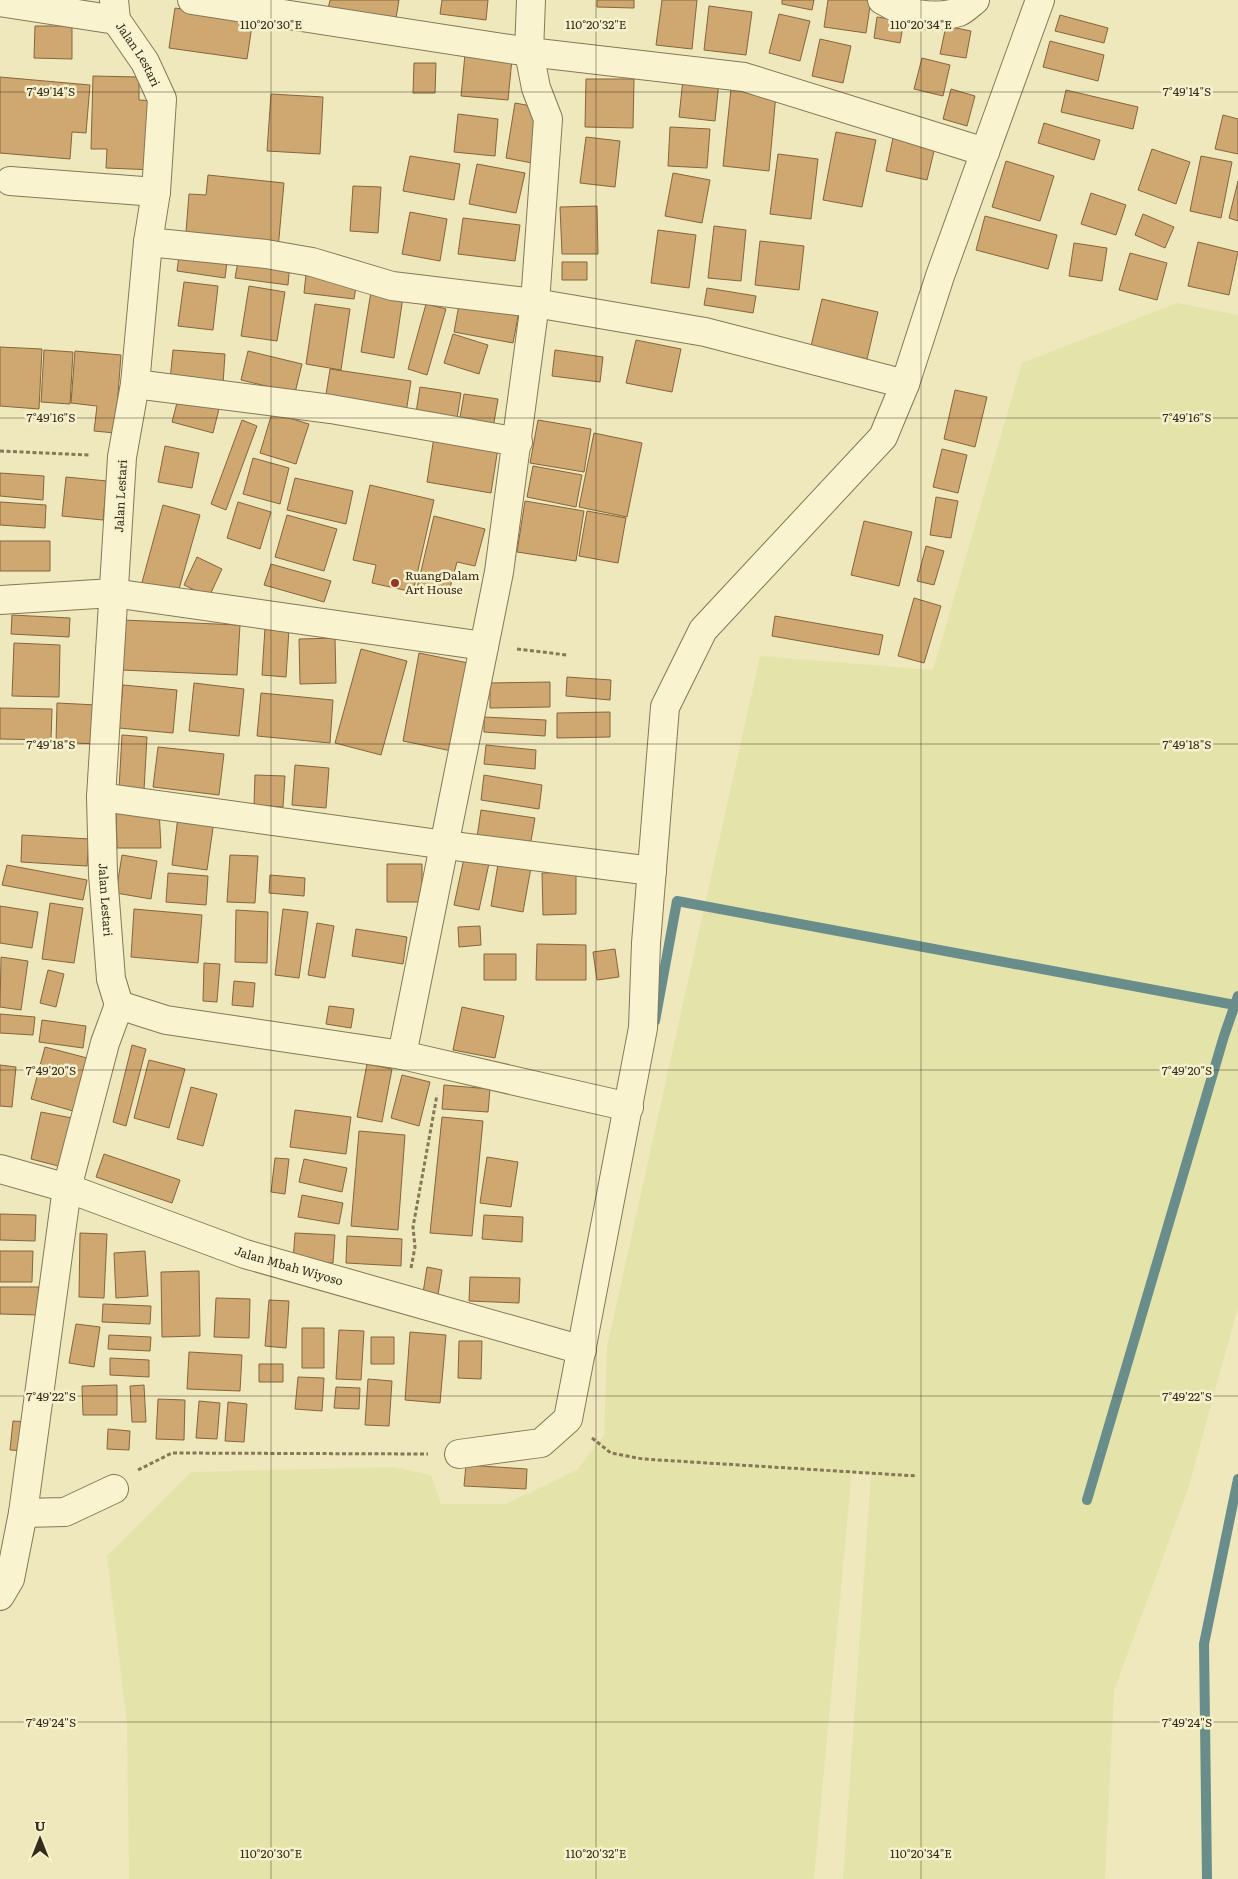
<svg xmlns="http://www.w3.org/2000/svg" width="1238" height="1879" viewBox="0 0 1238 1879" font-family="Literata,serif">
  <rect width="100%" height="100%" fill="#eee8bc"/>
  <path fill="#e4e4aa" d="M 1177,303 L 1238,315 L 1238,1307 L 1188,1489 L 1114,1691 L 1105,1879 L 843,1879 L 871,1474 L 852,1470 L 814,1879 L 129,1879 L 127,1724 L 107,1556 L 191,1472 L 394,1467 L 431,1475 L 441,1504 L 506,1504 L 577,1470 L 604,1435 L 607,1347 L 760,656 L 933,670 L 1022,363 Z"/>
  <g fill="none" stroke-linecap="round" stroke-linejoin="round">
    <path stroke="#688d8a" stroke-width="10" d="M 655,1021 L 677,901 L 1235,1005
      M 1087,1500 L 1224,1036 L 1238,996
      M 1207,1879 L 1204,1644 L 1238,1479"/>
  </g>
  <path fill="#cea771" stroke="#86653b" d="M 330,0 L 399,0 L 395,24 L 327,14 Z
    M 442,0 L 488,0 L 486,20 L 440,14 Z
    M 597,0 L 634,0 L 634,8 L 597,7 Z
    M 662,0 L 697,0 L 692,49 L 656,45 Z
    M 782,0 L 814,0 L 812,10 L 782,4 Z
    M 828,0 L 871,0 L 866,33 L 824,27 Z
    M 709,6 L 752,12 L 746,55 L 704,50 Z
    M 175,8 L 253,19 L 247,59 L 169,48 Z
    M 779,14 L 810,21 L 800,61 L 769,53 Z
    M 1060,15 L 1108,28 L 1104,43 L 1055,31 Z
    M 877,17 L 904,21 L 900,43 L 874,38 Z
    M 35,26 L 72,26 L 72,59 L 34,58 Z
    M 946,26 L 971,31 L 966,58 L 940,54 Z
    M 820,39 L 851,46 L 843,83 L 812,76 Z
    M 1050,41 L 1104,55 L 1098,81 L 1043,67 Z
    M 465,54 L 512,59 L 508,100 L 461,96 Z
    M 922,58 L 950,65 L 943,96 L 914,89 Z
    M 414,63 L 436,63 L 435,93 L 413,93 Z
    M 93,76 L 139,77 L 139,100 L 156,101 L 155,170 L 106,168 L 107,149 L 91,149 Z
    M 0,77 L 90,85 L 86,133 L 72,132 L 70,159 L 0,153 Z
    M 586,79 L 634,79 L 633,128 L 585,127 Z
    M 683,79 L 719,82 L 715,121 L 679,117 Z
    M 731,89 L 776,94 L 769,171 L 723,166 Z
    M 951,89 L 975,96 L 967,126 L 943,119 Z
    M 1066,90 L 1138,107 L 1133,129 L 1061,112 Z
    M 271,94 L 323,97 L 320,154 L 267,151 Z
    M 515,103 L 542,108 L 532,163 L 506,158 Z
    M 458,114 L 498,119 L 495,156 L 454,152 Z
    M 1223,115 L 1238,119 L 1238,154 L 1215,149 Z
    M 1044,123 L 1100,140 L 1094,160 L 1038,143 Z
    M 670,127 L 710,129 L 707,168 L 668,166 Z
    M 836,132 L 876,140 L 862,207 L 823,200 Z
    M 894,133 L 936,143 L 927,180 L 886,171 Z
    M 586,137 L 620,141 L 615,187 L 580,183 Z
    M 1152,149 L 1190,162 L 1176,204 L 1138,190 Z
    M 778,154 L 818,159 L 811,219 L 770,214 Z
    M 410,156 L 460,164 L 454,200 L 403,191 Z
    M 1201,156 L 1232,162 L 1221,218 L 1190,211 Z
    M 1006,161 L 1054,176 L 1040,221 L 992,207 Z
    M 477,164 L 525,173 L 516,213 L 469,204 Z
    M 673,173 L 710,180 L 702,223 L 665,216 Z
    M 208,175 L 284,183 L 278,249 L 204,242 L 205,234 L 186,232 L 189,194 L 206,195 Z
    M 1238,181 L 1238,221 L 1229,218 Z
    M 353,186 L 381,187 L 378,233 L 350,231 Z
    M 1091,193 L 1126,205 L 1116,235 L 1081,224 Z
    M 597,206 L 598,254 L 562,254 L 560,207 Z
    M 410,212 L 447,219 L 440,261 L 402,254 Z
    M 1143,214 L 1174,227 L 1165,248 L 1135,235 Z
    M 985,216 L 1057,235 L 1048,269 L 976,250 Z
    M 463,218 L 520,225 L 515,261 L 458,254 Z
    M 714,226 L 746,230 L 741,281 L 708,278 Z
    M 658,230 L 696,235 L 689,288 L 651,283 Z
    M 760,241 L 804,246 L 799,290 L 755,285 Z
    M 1198,242 L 1238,252 L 1229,295 L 1188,286 Z
    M 1074,243 L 1107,248 L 1102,281 L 1069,276 Z
    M 180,248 L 228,254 L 225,278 L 177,271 Z
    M 1130,253 L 1167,263 L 1157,300 L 1119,290 Z
    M 239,256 L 290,263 L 288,285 L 235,278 Z
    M 562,262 L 587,262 L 587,280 L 562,280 Z
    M 306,274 L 357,281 L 354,299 L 304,293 Z
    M 184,282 L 218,286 L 213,330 L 178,326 Z
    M 249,286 L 285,292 L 277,341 L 241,336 Z
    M 707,288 L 756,296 L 753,313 L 704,305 Z
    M 371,292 L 403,297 L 394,358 L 361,352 Z
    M 460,299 L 519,311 L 513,343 L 454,332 Z
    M 822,299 L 878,312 L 867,359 L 811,346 Z
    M 315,304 L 350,309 L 341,370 L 306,364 Z
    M 426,304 L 446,309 L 427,375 L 408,369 Z
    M 453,334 L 488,345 L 479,374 L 444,363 Z
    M 636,340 L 681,349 L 672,392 L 626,383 Z
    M 0,347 L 42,349 L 39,409 L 0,406 Z
    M 44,350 L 73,352 L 70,404 L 41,402 Z
    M 173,350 L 225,354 L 223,384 L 170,380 Z
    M 555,350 L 603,357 L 600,382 L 552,376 Z
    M 75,351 L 121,355 L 115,433 L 94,431 L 97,406 L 71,403 Z
    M 248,351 L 302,364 L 295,393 L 241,380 Z
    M 330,369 L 411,381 L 405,419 L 324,407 Z
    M 420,387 L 461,393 L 456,425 L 415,419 Z
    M 955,390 L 987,397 L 975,447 L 944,439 Z
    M 464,394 L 498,399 L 492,434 L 458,429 Z
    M 179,395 L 220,405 L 213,433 L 172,422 Z
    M 272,413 L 309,424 L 296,464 L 260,453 Z
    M 242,420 L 257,426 L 226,510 L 211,504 Z
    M 538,420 L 591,429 L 584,472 L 530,463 Z
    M 594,433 L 642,443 L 627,517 L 579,507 Z
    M 434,437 L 498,448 L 491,493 L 427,482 Z
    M 165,446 L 199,453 L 192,488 L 158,482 Z
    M 942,449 L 967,455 L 958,493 L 933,487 Z
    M 253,458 L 289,468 L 280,504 L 243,494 Z
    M 533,466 L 582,475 L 576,507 L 527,497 Z
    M 0,473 L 44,476 L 43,500 L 0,496 Z
    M 66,477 L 107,481 L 103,520 L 62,516 Z
    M 295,478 L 353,491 L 346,524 L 287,510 Z
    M 370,485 L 434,500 L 413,592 L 372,583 L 376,565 L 353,560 Z
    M 936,497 L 958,501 L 951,538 L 930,535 Z
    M 525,501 L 584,511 L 576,561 L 517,552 Z
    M 0,502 L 46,505 L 45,528 L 0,525 Z
    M 238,502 L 271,512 L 260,549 L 227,538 Z
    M 163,505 L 200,515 L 177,596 L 141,586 Z
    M 587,511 L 626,518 L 618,563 L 579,556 Z
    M 287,515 L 337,529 L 324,571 L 275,557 Z
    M 434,516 L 485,529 L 475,566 L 457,562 L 448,595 L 417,588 Z
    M 864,521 L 912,532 L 899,586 L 851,575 Z
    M 0,541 L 50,541 L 50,571 L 0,571 Z
    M 926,546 L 944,551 L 934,585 L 917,581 Z
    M 197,557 L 222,569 L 209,597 L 184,585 Z
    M 271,564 L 331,581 L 324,602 L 264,585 Z
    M 914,598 L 941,606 L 924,663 L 898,656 Z
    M 12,615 L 70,618 L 69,637 L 11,634 Z
    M 775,616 L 883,635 L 879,655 L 772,636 Z
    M 123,620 L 240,625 L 237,675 L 121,670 Z
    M 265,628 L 289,629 L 286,677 L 262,675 Z
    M 335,638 L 336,683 L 300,684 L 299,639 Z
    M 14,643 L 60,645 L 59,697 L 12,696 Z
    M 361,649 L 407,661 L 381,755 L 335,743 Z
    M 419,653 L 468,663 L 452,751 L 403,741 Z
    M 567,677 L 611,680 L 610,700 L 566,696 Z
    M 550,682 L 550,707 L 490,708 L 490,683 Z
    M 194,683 L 244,689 L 239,736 L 189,731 Z
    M 123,685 L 177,690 L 173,733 L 119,728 Z
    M 261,693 L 333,700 L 330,743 L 257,736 Z
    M 57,703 L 97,705 L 96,744 L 56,742 Z
    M 0,708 L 52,709 L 51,740 L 0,739 Z
    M 610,712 L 610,737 L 557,738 L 557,713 Z
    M 484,717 L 546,720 L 545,736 L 484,732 Z
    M 122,735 L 147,737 L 144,790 L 119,789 Z
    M 486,745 L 536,750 L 535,769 L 484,764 Z
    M 158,747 L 224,754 L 219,795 L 153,787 Z
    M 295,765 L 329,768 L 326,808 L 292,805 Z
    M 255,775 L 285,776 L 283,807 L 254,805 Z
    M 484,775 L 542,785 L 539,809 L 481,800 Z
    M 159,808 L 161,848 L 117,848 L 116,809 Z
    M 481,810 L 535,818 L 529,852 L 476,844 Z
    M 178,817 L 214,821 L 207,870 L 172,865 Z
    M 22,835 L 89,839 L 87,866 L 21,862 Z
    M 466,849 L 491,854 L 479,910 L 454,905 Z
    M 122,855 L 157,861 L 151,899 L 116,893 Z
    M 230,855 L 258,856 L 255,903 L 227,902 Z
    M 499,858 L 532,862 L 523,912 L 491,906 Z
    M 387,864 L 422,864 L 422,902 L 387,902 Z
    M 7,865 L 87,880 L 83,900 L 2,885 Z
    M 576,872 L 576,914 L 543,915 L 542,873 Z
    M 168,873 L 208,876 L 206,905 L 166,902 Z
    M 270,875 L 305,878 L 304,896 L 269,893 Z
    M 50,903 L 83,908 L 74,963 L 42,959 Z
    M 0,906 L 38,912 L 32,948 L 0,943 Z
    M 134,909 L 202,915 L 198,963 L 131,957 Z
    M 283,909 L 308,912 L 299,978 L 275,975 Z
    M 236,910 L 268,912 L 267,963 L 235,962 Z
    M 317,923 L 334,926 L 325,978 L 308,975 Z
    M 480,926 L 481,945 L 459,947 L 458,927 Z
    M 356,929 L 407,937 L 403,964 L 352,956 Z
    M 537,944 L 586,945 L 586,980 L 536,980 Z
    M 615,949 L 619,977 L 597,980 L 593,952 Z
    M 484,954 L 516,954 L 516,980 L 484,980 Z
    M 1,957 L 28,961 L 21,1010 L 0,1007 Z
    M 204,963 L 220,964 L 217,1002 L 203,1001 Z
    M 48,970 L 64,974 L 56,1007 L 40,1003 Z
    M 234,981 L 255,983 L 253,1007 L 232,1005 Z
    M 329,1006 L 354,1009 L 351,1028 L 326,1024 Z
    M 462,1007 L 504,1016 L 495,1058 L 453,1050 Z
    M 0,1014 L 35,1017 L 33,1035 L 0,1033 Z
    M 42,1020 L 86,1026 L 83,1048 L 39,1042 Z
    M 132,1045 L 146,1049 L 126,1126 L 113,1122 Z
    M 45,1047 L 87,1058 L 73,1111 L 31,1099 Z
    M 149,1060 L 185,1069 L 169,1128 L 134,1118 Z
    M 367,1064 L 392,1069 L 382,1122 L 357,1117 Z
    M 0,1065 L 16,1067 L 12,1107 L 0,1106 Z
    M 402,1075 L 430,1082 L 419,1126 L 391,1118 Z
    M 444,1085 L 490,1089 L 488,1112 L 442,1109 Z
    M 191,1087 L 217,1094 L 203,1146 L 177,1139 Z
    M 295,1110 L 351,1117 L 346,1154 L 290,1147 Z
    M 41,1112 L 77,1119 L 66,1168 L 31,1159 Z
    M 442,1117 L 483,1121 L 472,1236 L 430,1233 Z
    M 359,1131 L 405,1135 L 398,1230 L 351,1226 Z
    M 104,1154 L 180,1180 L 172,1203 L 96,1177 Z
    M 487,1157 L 518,1162 L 511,1207 L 480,1203 Z
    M 275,1158 L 289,1159 L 285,1194 L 271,1192 Z
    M 304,1159 L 347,1168 L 342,1192 L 299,1182 Z
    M 302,1195 L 343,1203 L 339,1224 L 298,1217 Z
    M 0,1214 L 36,1215 L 35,1241 L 0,1240 Z
    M 484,1215 L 523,1217 L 522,1242 L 482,1239 Z
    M 80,1233 L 107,1234 L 104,1298 L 79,1297 Z
    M 295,1233 L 335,1235 L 333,1263 L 293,1261 Z
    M 347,1236 L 402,1239 L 401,1266 L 346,1263 Z
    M 0,1251 L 33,1251 L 32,1282 L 0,1282 Z
    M 145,1251 L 148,1296 L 116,1298 L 114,1253 Z
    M 427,1267 L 442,1270 L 438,1295 L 423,1293 Z
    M 199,1271 L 200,1336 L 162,1337 L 161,1272 Z
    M 470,1277 L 520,1278 L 519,1303 L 469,1301 Z
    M 0,1287 L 39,1287 L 39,1315 L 0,1314 Z
    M 216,1298 L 250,1299 L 249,1338 L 214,1337 Z
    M 269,1300 L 289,1301 L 286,1348 L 265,1346 Z
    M 103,1304 L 151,1306 L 150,1324 L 102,1322 Z
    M 76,1324 L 100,1327 L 94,1367 L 69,1363 Z
    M 302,1328 L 324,1328 L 324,1368 L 302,1368 Z
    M 339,1330 L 364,1331 L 361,1380 L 336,1379 Z
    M 410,1332 L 446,1335 L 440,1403 L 405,1400 Z
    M 109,1335 L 151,1337 L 150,1351 L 108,1349 Z
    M 371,1337 L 394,1337 L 394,1364 L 371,1364 Z
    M 459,1341 L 482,1341 L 481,1379 L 458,1378 Z
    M 189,1352 L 242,1355 L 240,1391 L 187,1389 Z
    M 110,1358 L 149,1360 L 149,1377 L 110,1375 Z
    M 259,1364 L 283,1364 L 283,1382 L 259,1382 Z
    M 298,1377 L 324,1378 L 322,1411 L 295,1409 Z
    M 368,1379 L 392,1381 L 389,1426 L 365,1425 Z
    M 117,1385 L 117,1415 L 83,1415 L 82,1386 Z
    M 144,1385 L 146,1422 L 132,1422 L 130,1386 Z
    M 336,1387 L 360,1388 L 359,1409 L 334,1408 Z
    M 158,1399 L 185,1400 L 184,1440 L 156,1439 Z
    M 199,1401 L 220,1403 L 217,1439 L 196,1438 Z
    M 228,1402 L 247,1404 L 244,1442 L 225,1441 Z
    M 13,1421 L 32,1422 L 29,1451 L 10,1450 Z
    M 108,1429 L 130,1431 L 129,1450 L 107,1449 Z
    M 466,1465 L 527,1469 L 526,1489 L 464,1486 Z"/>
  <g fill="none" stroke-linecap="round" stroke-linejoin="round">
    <defs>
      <g id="minor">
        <path id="s1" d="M 114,0 L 116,20 L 145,62 L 162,99 L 156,192 L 148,242 L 135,384 L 122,457 L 101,797 L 103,874 L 111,979 L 119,1005"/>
        <path d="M 192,0 L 529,52 L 744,77 L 985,152"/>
        <path d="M 882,0 C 905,14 933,20 959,12 C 964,10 970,4 975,0"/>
        <path d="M 0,2 L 116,20"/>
        <path d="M 10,181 L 156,192"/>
        <path d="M 148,242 L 266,254 L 312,262 L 392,286 L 535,303 L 705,332 L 905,384"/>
        <path d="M 135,384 L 331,409 L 518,442"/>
        <path d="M 0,600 L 113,593 L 484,646"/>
        <path d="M 101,797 L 446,845 L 652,871"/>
        <path d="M 402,1055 L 629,1107"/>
        <path id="s2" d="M 0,1169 L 67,1188 L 245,1254 L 582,1350"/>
        <path d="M 459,1454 L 541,1443 L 568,1419 L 643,1028 L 646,943 L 665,707 L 703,630 L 883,437 L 905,384 L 940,276 L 1040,0"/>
        <path d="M 23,1513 L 65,1512 L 114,1489"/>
        <path d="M 0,1596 L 10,1579 L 23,1513 L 67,1188 L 105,1043 L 119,1005 L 166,1020 L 402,1055 L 499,572 L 535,303 L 548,119 L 536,88 L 529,52 L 531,0"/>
      </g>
    </defs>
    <use href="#minor" stroke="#867756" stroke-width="30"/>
    <path stroke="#867756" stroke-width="3" stroke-dasharray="4 2.5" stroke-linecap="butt" d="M 0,451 L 89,455
      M 517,649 L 567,655
      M 411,1268 L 415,1247 L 413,1227 L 437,1095
      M 592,1438 L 611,1453 L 643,1459 L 917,1476
      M 138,1470 L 172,1453 L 428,1454"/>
    <use href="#minor" stroke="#f9f4cf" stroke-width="28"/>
  </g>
  <path fill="none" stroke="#352c1b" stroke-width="1" stroke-opacity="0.45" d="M 271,0 L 271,1879M 596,0 L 596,1879M 921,0 L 921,1879M 0,92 L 1238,92M 0,418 L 1238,418M 0,744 L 1238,744M 0,1070 L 1238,1070M 0,1396 L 1238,1396M 0,1722 L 1238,1722"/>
  <circle fill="#963724" stroke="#f6f1cc" stroke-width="2" cx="395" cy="583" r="5"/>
  <g text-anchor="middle" stroke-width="5" stroke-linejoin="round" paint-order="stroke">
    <g font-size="12" fill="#352c1b" stroke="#f6f1cc">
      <text dy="4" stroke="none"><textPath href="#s1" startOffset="61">Jalan Lestari</textPath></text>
      <text transform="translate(121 496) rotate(-87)" y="4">Jalan Lestari</text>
      <text dy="4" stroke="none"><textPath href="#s1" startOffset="916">Jalan Lestari</textPath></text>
      <text dy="4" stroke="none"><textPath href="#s2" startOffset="305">Jalan Mbah Wiyoso</textPath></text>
    </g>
    <g font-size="12" fill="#352c1b" stroke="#f6f1cc" text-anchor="start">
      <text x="405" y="580">RuangDalam<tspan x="405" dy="14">Art House</tspan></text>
    </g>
  </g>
  <g font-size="12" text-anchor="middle" fill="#352c1b" stroke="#f6f1cc" stroke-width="5" stroke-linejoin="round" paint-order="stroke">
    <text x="271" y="29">110°20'30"E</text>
    <text x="596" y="29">110°20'32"E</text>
    <text x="921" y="29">110°20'34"E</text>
    <text x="51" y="96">7°49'14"S</text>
    <text x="1187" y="96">7°49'14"S</text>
    <text x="51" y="422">7°49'16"S</text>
    <text x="1187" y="422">7°49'16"S</text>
    <text x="51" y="749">7°49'18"S</text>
    <text x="1187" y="749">7°49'18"S</text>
    <text x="51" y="1075">7°49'20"S</text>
    <text x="1187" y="1075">7°49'20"S</text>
    <text x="51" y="1401">7°49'22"S</text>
    <text x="1187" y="1401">7°49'22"S</text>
    <text x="51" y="1727">7°49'24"S</text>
    <text x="1187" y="1727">7°49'24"S</text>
    <text x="271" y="1858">110°20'30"E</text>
    <text x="596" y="1858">110°20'32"E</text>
    <text x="921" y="1858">110°20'34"E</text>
  </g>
  <g transform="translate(40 1839)" stroke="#f6f1cc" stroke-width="4" paint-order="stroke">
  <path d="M0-4L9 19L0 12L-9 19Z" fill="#352c1b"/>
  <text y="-8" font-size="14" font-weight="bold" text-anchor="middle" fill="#352c1b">U</text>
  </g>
</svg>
